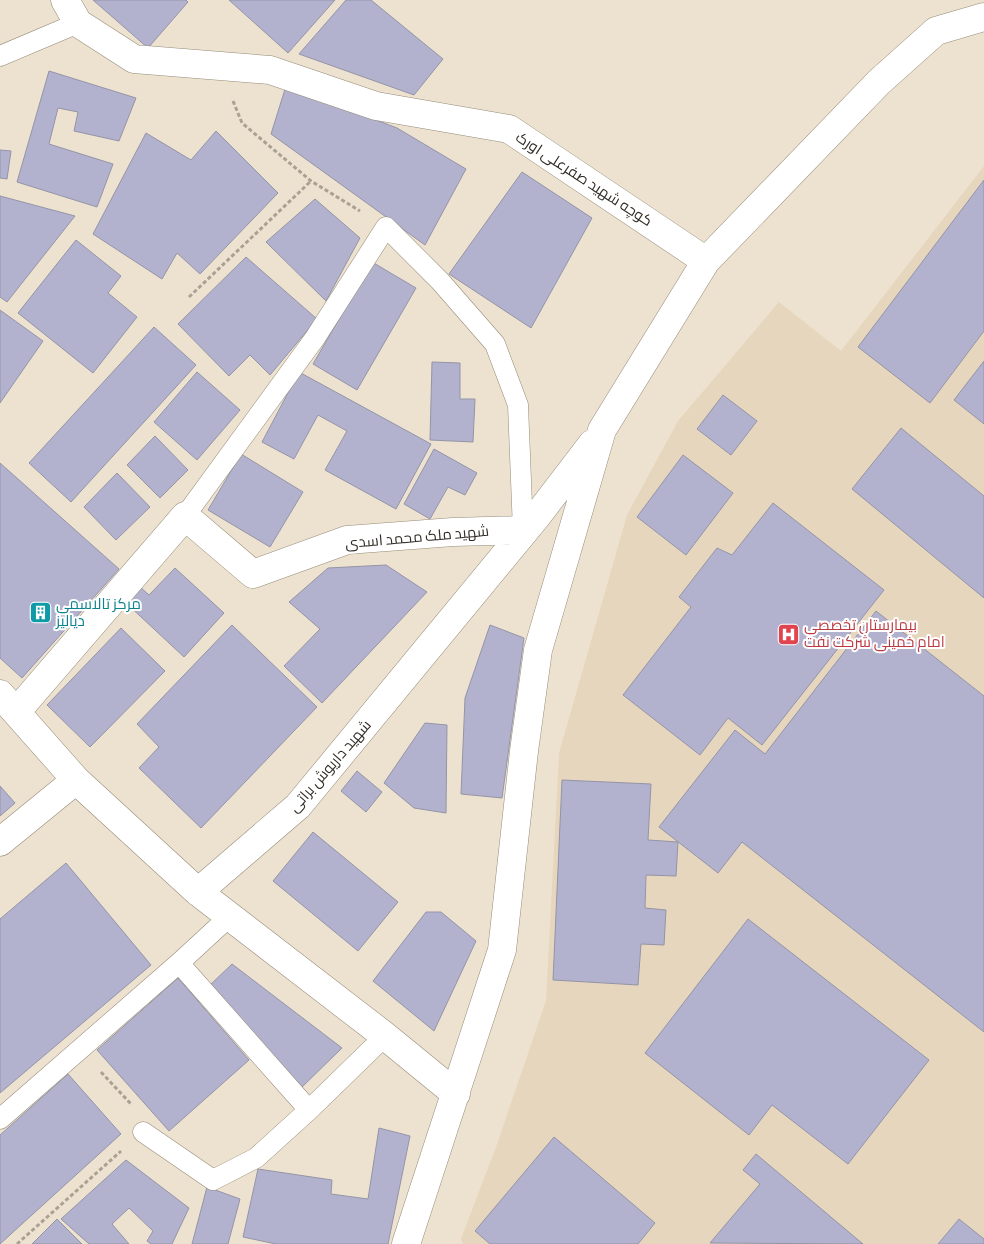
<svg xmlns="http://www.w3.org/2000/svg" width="984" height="1244" viewBox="0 0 984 1244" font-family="Commissioner,Cairo,sans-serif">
  <rect width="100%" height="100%" fill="#ede2cf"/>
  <path fill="#e6d6bd" d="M 984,166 L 984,1244 L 463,1244 L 461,1239 L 496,1147 L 546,1001 L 559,753 L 627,515 L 678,421 L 779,302 L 841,351 Z"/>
  <path fill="#b2b2cf" stroke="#9494a7" d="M 93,0 L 186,0 L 188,2 L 148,48 Z
    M 229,0 L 335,0 L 288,53 Z
    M 346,0 L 371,0 L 443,59 L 414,95 L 299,54 Z
    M 49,71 L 136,98 L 119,141 L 74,131 L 78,112 L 58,108 L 49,144 L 113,164 L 97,207 L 17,182 Z
    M 286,86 L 397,128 L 466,169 L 425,245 L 271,134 Z
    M 216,131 L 278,193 L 200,274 L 177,253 L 162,279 L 93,234 L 146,133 L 191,160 Z
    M 0,150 L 11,151 L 7,179 L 0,178 Z
    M 522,172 L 592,218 L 531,328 L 449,274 Z
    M 984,180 L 984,331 L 930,403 L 858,347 Z
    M 0,196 L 75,216 L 7,302 L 0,297 Z
    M 315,199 L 360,238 L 326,301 L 266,242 Z
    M 76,240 L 121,276 L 108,293 L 137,317 L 93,373 L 18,313 Z
    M 246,257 L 317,319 L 270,375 L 250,355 L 229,376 L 178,324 Z
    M 372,262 L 416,288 L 357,390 L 313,364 Z
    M 0,310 L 43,341 L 0,403 Z
    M 154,327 L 196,365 L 71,502 L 29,463 Z
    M 984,361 L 984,424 L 954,400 Z
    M 432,362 L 460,363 L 460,399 L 475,399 L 473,442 L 430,440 Z
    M 197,372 L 240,410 L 197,460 L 154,422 Z
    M 299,372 L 431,444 L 396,509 L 325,470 L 347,431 L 318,415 L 294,459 L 262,442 Z
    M 723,395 L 757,421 L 731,455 L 697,429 Z
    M 901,428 L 984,496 L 984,598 L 852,489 Z
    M 155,436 L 188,470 L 160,498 L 127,465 Z
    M 434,449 L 477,473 L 465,495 L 448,487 L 430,519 L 404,504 Z
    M 241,454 L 303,492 L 270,547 L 208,510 Z
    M 683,455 L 733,493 L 686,555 L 637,517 Z
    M 0,463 L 119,569 L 22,678 L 0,658 Z
    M 117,473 L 150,507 L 116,540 L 84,507 Z
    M 773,503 L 884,590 L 762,745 L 728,718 L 700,755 L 623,695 L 691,607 L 679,597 L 717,548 L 732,555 Z
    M 386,565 L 427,592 L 322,703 L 284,666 L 320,629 L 289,602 L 328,568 Z
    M 175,568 L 224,613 L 184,657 L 125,602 L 139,586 L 149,595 Z
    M 876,611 L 984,696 L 984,1032 L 742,842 L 718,873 L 659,827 L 735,730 L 765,754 Z
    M 232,625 L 317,707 L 201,828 L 139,768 L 159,747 L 137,724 Z
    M 490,625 L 524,638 L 502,798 L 461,794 L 465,698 Z
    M 121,628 L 165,671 L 90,747 L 47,705 Z
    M 425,723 L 447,725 L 446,813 L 414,808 L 384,783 Z
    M 357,771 L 382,792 L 366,812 L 341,791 Z
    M 562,780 L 651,784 L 648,840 L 678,842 L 676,876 L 646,875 L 645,908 L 666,910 L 664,945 L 641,944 L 638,985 L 553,980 Z
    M 0,786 L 15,803 L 0,816 Z
    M 313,832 L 398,902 L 358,951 L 273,881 Z
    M 66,863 L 151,965 L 0,1093 L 0,919 Z
    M 426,912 L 441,912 L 476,941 L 434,1031 L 373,981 Z
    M 748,919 L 929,1060 L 848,1164 L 772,1105 L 749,1135 L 645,1053 Z
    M 232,964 L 342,1048 L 301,1088 L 208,987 Z
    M 178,978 L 249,1060 L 169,1131 L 97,1050 Z
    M 68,1074 L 121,1134 L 0,1244 L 0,1135 Z
    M 379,1128 L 410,1136 L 388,1244 L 276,1244 L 243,1237 L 258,1169 L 332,1180 L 331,1194 L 368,1199 Z
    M 554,1137 L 655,1223 L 638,1244 L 490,1244 L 475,1231 Z
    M 756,1154 L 863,1244 L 710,1243 L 760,1184 L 743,1170 Z
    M 126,1160 L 189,1208 L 172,1244 L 151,1244 L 147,1241 L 153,1231 L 129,1208 L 112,1224 L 129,1244 L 89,1244 L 61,1219 Z
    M 207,1187 L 240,1199 L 228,1244 L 192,1244 Z
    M 57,1219 L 82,1244 L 32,1244 Z
    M 959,1219 L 984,1239 L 984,1244 L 938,1244 Z"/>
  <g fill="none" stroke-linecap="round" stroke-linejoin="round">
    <defs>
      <path id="lane" d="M 0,56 L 78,23
        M 185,516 L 315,338 L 386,227 L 440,281 L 495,344 L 518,405 L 523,530
        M 179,963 L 309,1110
        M 0,1119 L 179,963 L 230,916
        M 143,1132 L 213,1180 L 256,1158 L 309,1110 L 385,1036"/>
      <path id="street" d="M 65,0 L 78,23 L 134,59 L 270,70 L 376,106 L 509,129 L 706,261
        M 0,694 L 76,780 L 198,892 L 385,1036 L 456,1094
        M 17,711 L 185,516 L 253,574 L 347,540 L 453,532 L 523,530 L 537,516
        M 0,842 L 76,780
        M 198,892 L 298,806 L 537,516 L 592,444
        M 406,1244 L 502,950 L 524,751 L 538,650 L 602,430 L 706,261 L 879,82 L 936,31 L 984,17"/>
    </defs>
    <use href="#lane" stroke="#958b79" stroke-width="21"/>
    <use href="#street" stroke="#958b79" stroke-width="29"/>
    <path stroke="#aaa193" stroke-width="3" stroke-dasharray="4 2.5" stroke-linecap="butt" d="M 233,101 L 242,123 L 311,181 L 360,211
      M 189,297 L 311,181
      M 101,1072 L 131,1104
      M 17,1244 L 121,1151"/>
    <use href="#lane" stroke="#fff" stroke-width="20"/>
    <use href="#street" stroke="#fff" stroke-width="28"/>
  </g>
  <defs>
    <symbol id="building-square" viewBox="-11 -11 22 22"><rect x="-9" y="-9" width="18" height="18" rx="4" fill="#0f9aa8" stroke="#fff"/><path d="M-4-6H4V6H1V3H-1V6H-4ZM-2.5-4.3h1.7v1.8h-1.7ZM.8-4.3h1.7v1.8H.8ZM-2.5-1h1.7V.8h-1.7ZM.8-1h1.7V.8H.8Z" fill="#fff"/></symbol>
    <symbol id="hospital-square" viewBox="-11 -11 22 22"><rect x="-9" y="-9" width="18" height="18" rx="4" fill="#e0444e" stroke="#fff"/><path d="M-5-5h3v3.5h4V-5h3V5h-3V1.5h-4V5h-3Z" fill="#fff"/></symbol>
  </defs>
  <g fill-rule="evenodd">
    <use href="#building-square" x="28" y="600" width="25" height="25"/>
    <use href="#hospital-square" x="776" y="622" width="25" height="25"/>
  </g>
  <g text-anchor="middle" stroke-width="4" stroke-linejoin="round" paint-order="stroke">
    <g font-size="15" fill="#322d26" stroke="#fff">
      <text transform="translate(584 179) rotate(33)" y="5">کوچه شهید صفرعلی اورک</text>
      <text transform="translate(417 537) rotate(-5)" y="5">شهید ملک محمد اسدی</text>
      <text transform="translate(330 766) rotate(-49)" y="5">شهید داریوش براتی</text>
    </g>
    <g font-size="15" fill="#0d838f" stroke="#fff" text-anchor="start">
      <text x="56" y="609">مرکز تالاسمی<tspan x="56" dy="17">دیالیز</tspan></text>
    </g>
    <g font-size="15" fill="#be3a42" stroke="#fff" text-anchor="start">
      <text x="804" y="630">بیمارستان تخصصی<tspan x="804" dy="17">امام خمینی شرکت نفت</tspan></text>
    </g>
  </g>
</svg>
